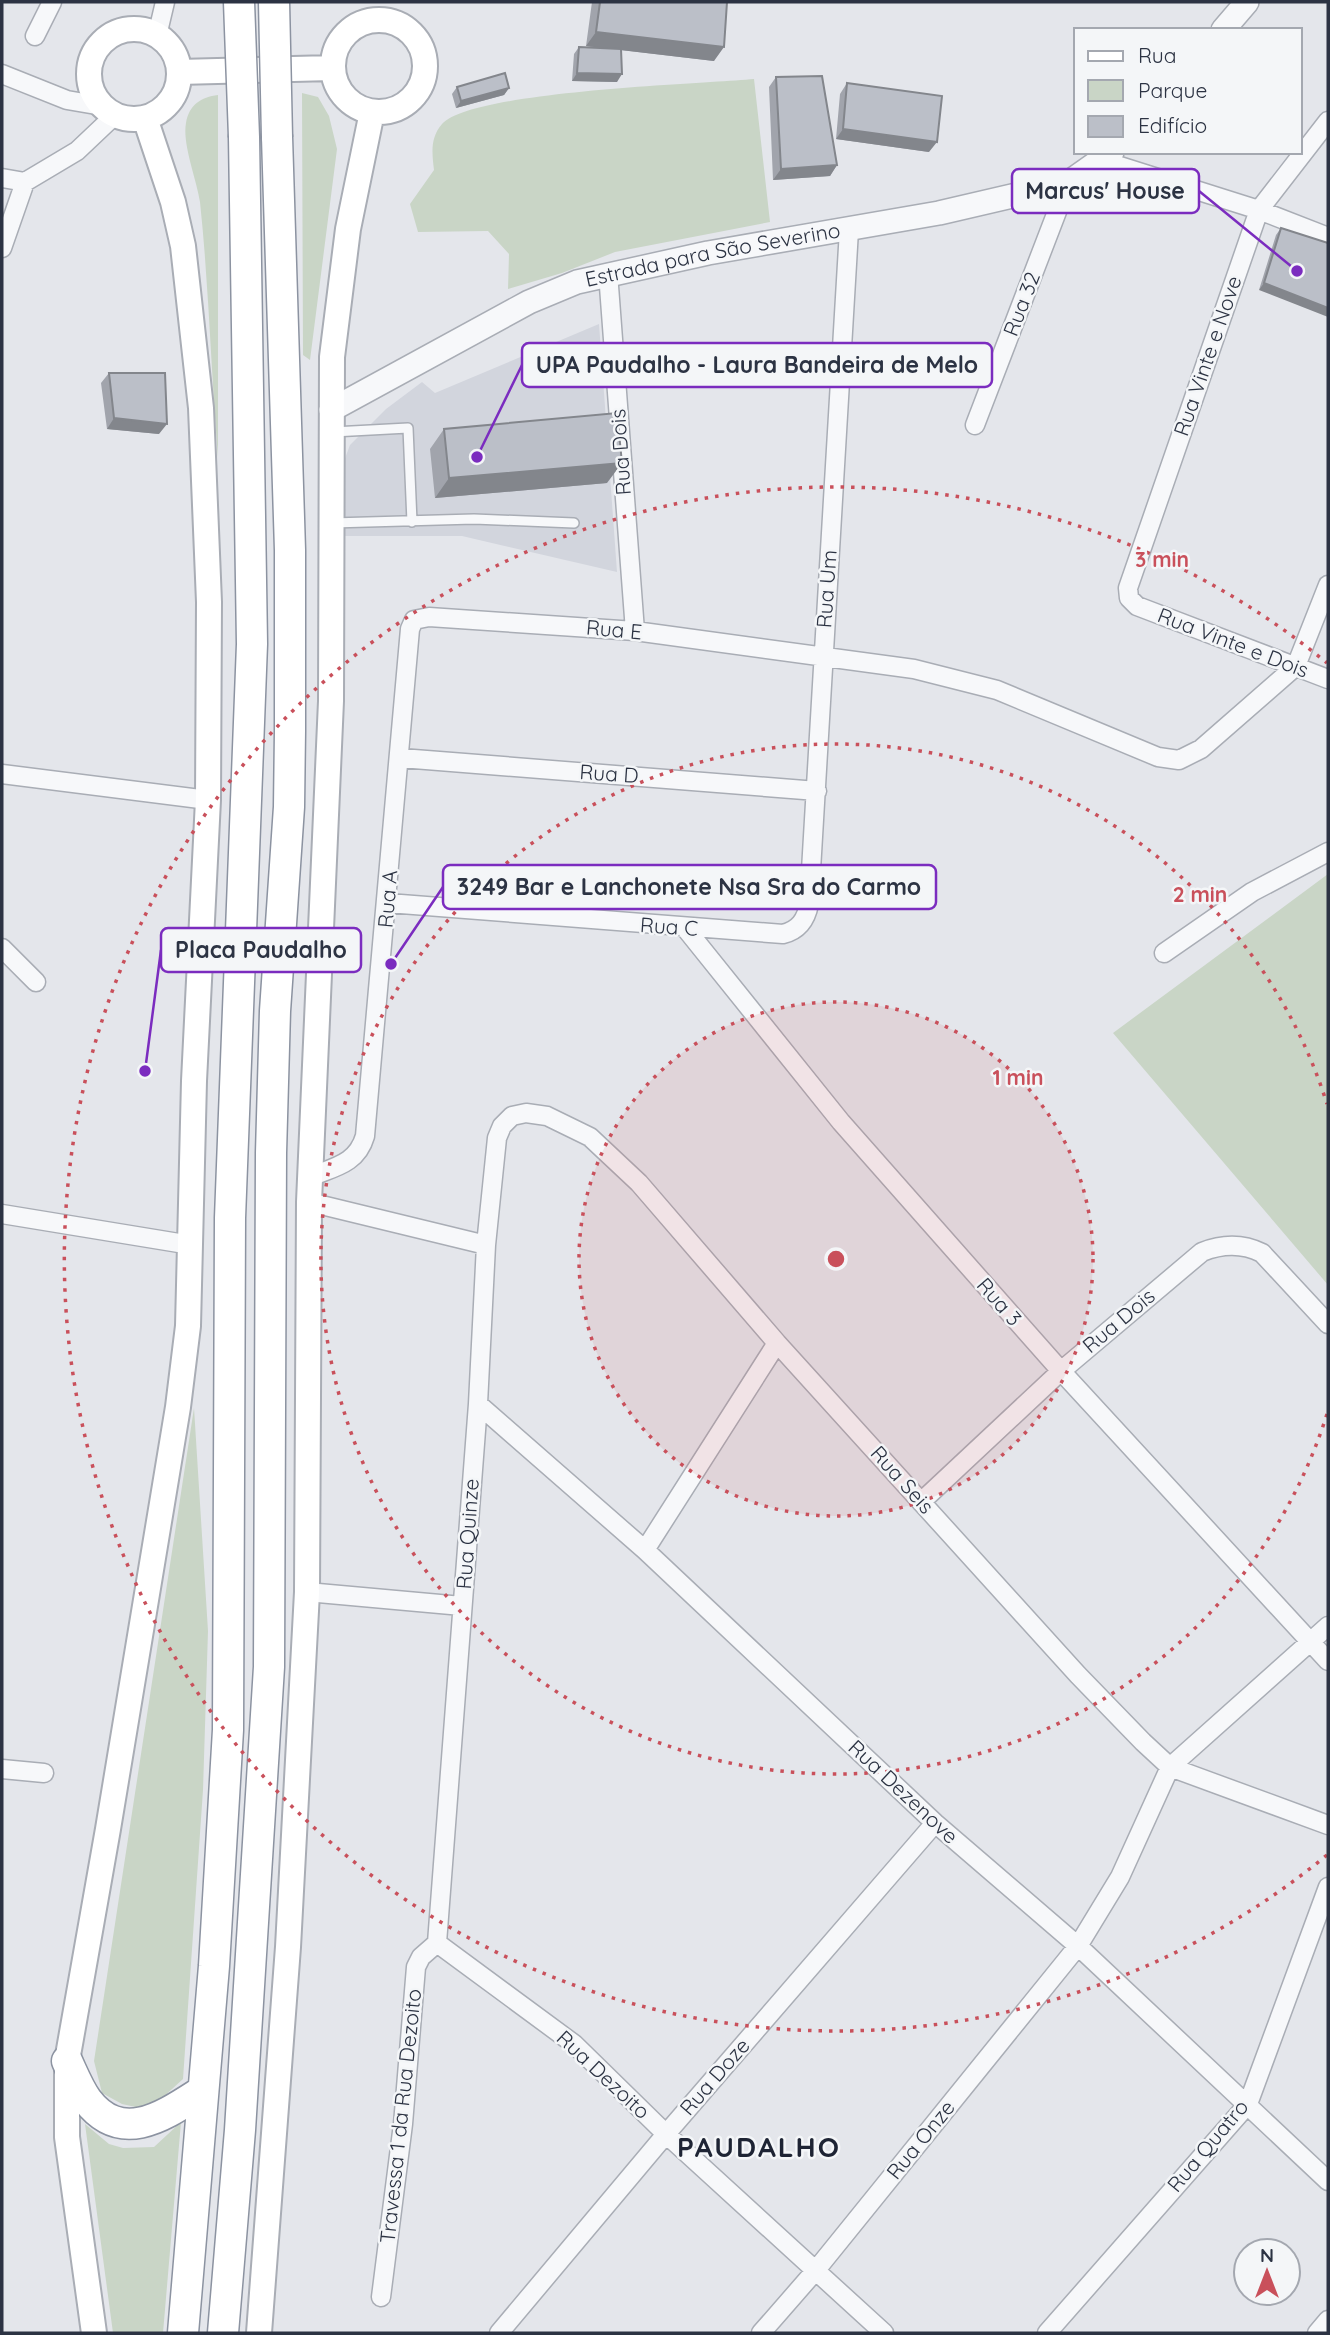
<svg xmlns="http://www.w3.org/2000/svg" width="1330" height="2335" viewBox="0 0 1330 2335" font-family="Quicksand,sans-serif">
  <rect width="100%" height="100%" fill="#e4e6eb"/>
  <path fill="#d2d5dd" d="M 599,324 L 617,572 L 462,536 L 342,536 L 341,469 L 350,445 L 386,409 L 422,382 L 435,393 Z"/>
  <path fill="#c9d5c6" d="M 754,79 L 770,222 L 615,252 L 562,273 L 508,289 L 509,254 L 488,231 L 418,232 L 410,204 L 434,170 C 432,153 430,138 442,124 C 472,91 700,84 754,79 Z
    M 302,93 L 318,97 L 329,116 L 337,149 L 310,360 L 303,355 Z
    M 218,95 L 218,458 C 211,373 209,287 200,202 C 197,180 182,144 186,123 C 189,105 201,97 218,95 Z
    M 1328,874 L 1328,1285 L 1113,1033 Z
    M 194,1408 L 208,1631 L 203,1790 L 183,2079 L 149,2110 L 122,2104 L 102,2093 L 94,2061 Z
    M 181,2122 L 163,2333 L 113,2333 L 85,2124 L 109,2144 L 123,2148 L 154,2147 Z"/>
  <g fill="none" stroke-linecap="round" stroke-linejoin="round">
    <defs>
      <path id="service" d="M 333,432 L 408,428 L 412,522
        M 332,523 L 474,519 L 574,523"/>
      <path id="minor" d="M 35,36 L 52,2
        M 157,36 L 165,2
        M 2,74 L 67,100 L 102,106
        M 1328,121 L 1259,210 L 1128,588 L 1129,598 L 1137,606 L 1328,679
        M 1104,161 L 1259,210 L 1328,237
        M 2,178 L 25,182
        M 25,182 L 77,151 L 115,115
        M 2,248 L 25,182
        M 608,273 L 635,631
        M 975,425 L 1068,183
        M 401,758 L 817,791
        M 2,774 L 208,800
        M 388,903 L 783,934 C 799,930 806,920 809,904 L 849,230
        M 686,929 L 841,1122 L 1061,1371 L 1328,1661
        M 2,948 L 36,982
        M 1164,953 L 1252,892 L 1328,852
        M 310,1177 C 334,1167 357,1164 365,1136 L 410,629 L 414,620 L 429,617 L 635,631 L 914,669 L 997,690 L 1158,757 L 1179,760 L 1201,749 L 1296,666 L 1328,585
        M 309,1202 L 486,1245
        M 2,1214 L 191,1245
        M 478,1404 L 645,1550 L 935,1823 L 1078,1946 L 1328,2181
        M 921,1502 L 1061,1371 L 1202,1252 C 1222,1244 1242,1243 1262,1253 L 1328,1324
        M 645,1550 L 777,1343
        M 307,1592 L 462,1606
        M 2,1769 L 44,1773
        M 437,1943 L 478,1404 L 486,1245 L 497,1138 L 502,1126 L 512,1116 L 526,1113 L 547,1116 L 590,1137 L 639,1183 L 777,1343 L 1078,1675 L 1143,1742 L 1170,1767 L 1328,1825
        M 437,1943 L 574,2044 L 666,2134 L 884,2333
        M 381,2297 L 403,2124 L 416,1967 L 421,1957 L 437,1943
        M 499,2333 L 666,2134 L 935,1823
        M 761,2333 L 816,2270 L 1078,1946 L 1120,1877 L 1170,1767 L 1328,1626
        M 1047,2333 L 1248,2104 L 1328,1887
        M 1317,2333 L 1328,2320"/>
      <g id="tertiary">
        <path d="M 1223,30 L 1247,2"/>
        <path id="s1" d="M 331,410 L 529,302 L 577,282 L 708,253 L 939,213 L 1068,183 L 1112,152"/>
      </g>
      <path id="secondary" d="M333 66a46 46 0 1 1 92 0a46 46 0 1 1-92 0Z
        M89 74a45 45 0 1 1 90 0a45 45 0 1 1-90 0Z
        M 179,72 L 332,68
        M 94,2333 L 67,2137 L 67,2061 L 108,1829 L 178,1407 L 188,1326 L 194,1081 L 208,800 L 209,602 L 201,408 L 183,246 L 173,202 L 145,118
        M 259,2333 L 288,1947 L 307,1592 L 309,1202 L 331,701 L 332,357 L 348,229 L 372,112"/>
      <path id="trunk" d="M 67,2061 C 73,2074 79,2089 87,2100 C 122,2146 165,2115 201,2092
        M 183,2333 L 214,1966 L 228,1730 L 230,1218 L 252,644 L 244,137
        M 223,2333 L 240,2130 L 269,1667 L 271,1153 L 275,1011 L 289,807 L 290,731 L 290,550 L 277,137"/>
    </defs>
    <use href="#service" stroke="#a9adb5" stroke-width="12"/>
    <use href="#minor" stroke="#a9adb5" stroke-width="21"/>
    <use href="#tertiary" stroke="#a9adb5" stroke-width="26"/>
    <use href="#secondary" stroke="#a9adb5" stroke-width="28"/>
    <use href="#trunk" stroke="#8c93a1" stroke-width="33"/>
    <use href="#service" stroke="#f7f8fa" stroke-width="9"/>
    <use href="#minor" stroke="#f7f8fa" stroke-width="18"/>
    <use href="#tertiary" stroke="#f7f8fa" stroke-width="23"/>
    <use href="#secondary" stroke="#fff" stroke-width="24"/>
    <use href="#trunk" stroke="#fff" stroke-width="30"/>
    <defs>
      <path id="trunk-bridge" d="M 239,2 L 244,137
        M 274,2 L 277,137"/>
    </defs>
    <use href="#trunk-bridge" stroke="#8c93a1" stroke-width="33" stroke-linecap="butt"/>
    <use href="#trunk-bridge" stroke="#fff" stroke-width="30"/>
  </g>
  <path fill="#a1a4ac" d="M 592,2 L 727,2 L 714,61 L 621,50 L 617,82 L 572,81 L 574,54 L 579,47 L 596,48 L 586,46 Z
    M 776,77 L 837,165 L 830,176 L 773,180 L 769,87 Z
    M 847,83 L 929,152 L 836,139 L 840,94 Z
    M 457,87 L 509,88 L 504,95 L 456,108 L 452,94 Z
    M 1281,228 L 1328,243 L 1259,290 L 1276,235 Z
    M 109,373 L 159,434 L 107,429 L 101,383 Z
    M 444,429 L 607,483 L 435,498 L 430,449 Z"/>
  <path fill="#83868c" d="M 596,32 L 724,47 L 714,61 L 586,46 Z
    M 577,73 L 622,74 L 617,82 L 572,81 Z
    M 509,88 L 504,95 L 456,108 L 461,101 Z
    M 843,129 L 937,142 L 929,152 L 836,139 Z
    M 837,165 L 830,176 L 773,180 L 781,169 Z
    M 1264,283 L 1328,308 L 1328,317 L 1259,290 Z
    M 114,418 L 167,424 L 159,434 L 107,429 Z
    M 622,463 L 607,483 L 435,498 L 449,478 Z"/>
  <path fill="#bbbfc8" stroke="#83868c" stroke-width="2" d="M 600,2 L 727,2 L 724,47 L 596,32 Z
    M 579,47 L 621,49 L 622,74 L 577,73 Z
    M 505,73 L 509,88 L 461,101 L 457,87 Z
    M 822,76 L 837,165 L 781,169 L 776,77 Z
    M 847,83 L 942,96 L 937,142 L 843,129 Z
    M 1281,228 L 1328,243 L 1328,308 L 1264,283 Z
    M 109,373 L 165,373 L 167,424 L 114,418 Z
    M 617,413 L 622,463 L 449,478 L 444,429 Z"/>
  <circle cx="836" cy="1259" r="257" fill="#c9505b" fill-opacity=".12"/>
  <g fill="none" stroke="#c9505b" stroke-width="3.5" stroke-dasharray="3.5 7">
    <circle cx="836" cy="1259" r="257"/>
    <path d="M1327 1414A515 515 0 1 1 1327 1104"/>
    <path d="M1327 1855A772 772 0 1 1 1327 663"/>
  </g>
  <g text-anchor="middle" stroke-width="5" stroke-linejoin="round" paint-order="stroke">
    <g font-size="21" fill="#2c3343" stroke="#f4f6f8">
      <text dy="7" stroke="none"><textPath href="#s1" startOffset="416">Estrada para São Severino</textPath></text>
      <text transform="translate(1022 304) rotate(-69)" y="7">Rua 32</text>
      <text transform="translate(1208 356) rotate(-71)" y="7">Rua Vinte e Nove</text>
      <text transform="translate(621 452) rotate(-94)" y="7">Rua Dois</text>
      <text transform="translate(827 589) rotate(-86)" y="7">Rua Um</text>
      <text transform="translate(614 630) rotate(5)" y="7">Rua E</text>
      <text transform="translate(1233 643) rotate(21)" y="7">Rua Vinte e Dois</text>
      <text transform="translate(609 774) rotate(4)" y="7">Rua D</text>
      <text transform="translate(388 899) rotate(-85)" y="7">Rua A</text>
      <text transform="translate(669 927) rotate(4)" y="7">Rua C</text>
      <text transform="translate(999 1302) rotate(49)" y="7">Rua 3</text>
      <text transform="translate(1119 1321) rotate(-40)" y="7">Rua Dois</text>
      <text transform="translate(902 1480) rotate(48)" y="7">Rua Seis</text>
      <text transform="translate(468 1534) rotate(-86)" y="7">Rua Quinze</text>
      <text transform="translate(903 1792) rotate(43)" y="7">Rua Dezenove</text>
      <text transform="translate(603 2075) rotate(43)" y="7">Rua Dezoito</text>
      <text transform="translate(715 2077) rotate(-49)" y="7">Rua Doze</text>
      <text transform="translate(401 2116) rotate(-84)" y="7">Travessa 1 da Rua Dezoito</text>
      <text transform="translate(921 2140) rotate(-51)" y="7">Rua Onze</text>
      <text transform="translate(1208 2146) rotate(-50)" y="7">Rua Quatro</text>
    </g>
    <g font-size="28" font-weight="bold" letter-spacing="2" fill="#1e2434" stroke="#f4f6f8">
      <text x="759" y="2157">PAUDALHO</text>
    </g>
  </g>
  <circle cx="836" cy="1259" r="10" fill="#c9505b" stroke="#f4f6f8" stroke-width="3.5"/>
  <g font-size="21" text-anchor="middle" font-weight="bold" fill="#c9505b" stroke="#f4f6f8" stroke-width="5" stroke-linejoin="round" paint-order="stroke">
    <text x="1162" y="567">3 min</text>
    <text x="1200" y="902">2 min</text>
    <text x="1018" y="1085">1 min</text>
  </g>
  <path fill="none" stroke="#7b2cbf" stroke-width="2.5" d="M1297 271L1199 191M477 457L522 365M391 964L443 887M145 1071L161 950"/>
  <g fill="#7b2cbf" stroke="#f4f6f8" stroke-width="2.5">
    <circle cx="1297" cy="271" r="7"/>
    <circle cx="477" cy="457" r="7"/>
    <circle cx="391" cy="964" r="7"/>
    <circle cx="145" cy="1071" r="7"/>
  </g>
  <g fill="#f4f6f8" stroke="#7b2cbf" stroke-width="2.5">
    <rect x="1012" y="169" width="187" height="44" rx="7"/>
    <rect x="522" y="343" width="470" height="44" rx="7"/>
    <rect x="443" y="865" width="493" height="44" rx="7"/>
    <rect x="161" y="928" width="200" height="44" rx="7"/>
  </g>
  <g font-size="23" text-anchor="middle" font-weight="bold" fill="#2c3343">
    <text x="1105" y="199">Marcus' House</text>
    <text x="757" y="373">UPA Paudalho - Laura Bandeira de Melo</text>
    <text x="689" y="895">3249 Bar e Lanchonete Nsa Sra do Carmo</text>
    <text x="261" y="958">Placa Paudalho</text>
  </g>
  <rect width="1330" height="2335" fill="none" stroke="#2c3343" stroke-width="7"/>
  <rect x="1074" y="28" width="228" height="126" fill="#f4f6f8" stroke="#a4a8b0" stroke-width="2"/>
  <rect x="1088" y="51" width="35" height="10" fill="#ffffff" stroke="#a4a8b0" stroke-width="2"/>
  <text x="1138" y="63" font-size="21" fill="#2c3343">Rua</text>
  <rect x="1088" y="80" width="35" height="21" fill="#c9d5c6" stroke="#a4a8b0" stroke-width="2"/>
  <text x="1138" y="98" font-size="21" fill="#2c3343">Parque</text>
  <rect x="1088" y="116" width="35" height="21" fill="#bbbfc8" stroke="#a4a8b0" stroke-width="2"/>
  <text x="1138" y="133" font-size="21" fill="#2c3343">Edifício</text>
  <g transform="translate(1267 2272)"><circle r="33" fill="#f4f6f8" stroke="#a4a8b0" stroke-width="2"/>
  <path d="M0-5L12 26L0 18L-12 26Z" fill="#c9505b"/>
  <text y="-10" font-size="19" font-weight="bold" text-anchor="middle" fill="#2c3343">N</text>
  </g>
</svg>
